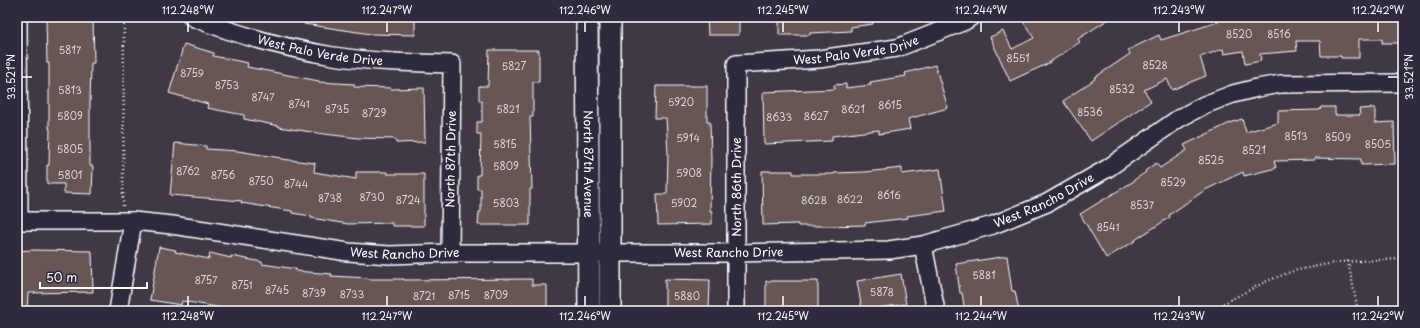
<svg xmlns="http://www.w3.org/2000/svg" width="1420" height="328" viewBox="0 0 1420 328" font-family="'Playpen Sans',sans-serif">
  <rect width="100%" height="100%" fill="#403844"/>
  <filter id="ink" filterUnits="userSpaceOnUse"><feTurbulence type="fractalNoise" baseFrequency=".025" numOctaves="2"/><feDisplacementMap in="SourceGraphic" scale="8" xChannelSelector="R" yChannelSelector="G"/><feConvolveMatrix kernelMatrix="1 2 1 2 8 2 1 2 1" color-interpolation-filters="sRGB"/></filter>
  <g filter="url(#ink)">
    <path fill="#675755" stroke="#fff" d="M 46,17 L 93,17 L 94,63 L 91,63 L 90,103 L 90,166 L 93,166 L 92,194 L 64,193 L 64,184 L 47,184 L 47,165 L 49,165 L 50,129 L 49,129 L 49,63 L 47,63 Z
      M 305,17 L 415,17 L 415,35 L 371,34 L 304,24 Z
      M 707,17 L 739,17 L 739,35 L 708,35 Z
      M 779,17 L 872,17 L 873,24 L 851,27 L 851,31 L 810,33 L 810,35 L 779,35 Z
      M 1020,17 L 1112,17 L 1078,39 L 1080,42 L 1047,64 L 1010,81 L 990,37 L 1003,31 L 1012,49 L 1034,38 Z
      M 1218,17 L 1403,17 L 1403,43 L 1382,43 L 1382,39 L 1359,39 L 1359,58 L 1341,58 L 1341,56 L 1321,56 L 1320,41 L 1296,41 L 1297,51 L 1260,54 L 1261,61 L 1245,64 L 1243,51 L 1224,54 L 1223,49 L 1200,57 L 1206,76 L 1188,83 L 1172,90 L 1167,79 L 1144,90 L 1151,101 L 1091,141 L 1063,101 L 1095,79 L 1094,78 L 1130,54 L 1128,50 L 1159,35 L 1161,40 L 1218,22 Z
      M 184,44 L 214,53 L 213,56 L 248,63 L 247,67 L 319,81 L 319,82 L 354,84 L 354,87 L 391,88 L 391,89 L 424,88 L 425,142 L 396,143 L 395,139 L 358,138 L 324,134 L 279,127 L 279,126 L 244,119 L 244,115 L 207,108 L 208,104 L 169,93 Z
      M 489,50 L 539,50 L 539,82 L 533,82 L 533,117 L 530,117 L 532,189 L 530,189 L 530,225 L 478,225 L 479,212 L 481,212 L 481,189 L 477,189 L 477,175 L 480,175 L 481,134 L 477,134 L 477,122 L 482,122 L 482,101 L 479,101 L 479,86 L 488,86 Z
      M 935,65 L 948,108 L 908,119 L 910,129 L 879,134 L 879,130 L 832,136 L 832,141 L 764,144 L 763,92 L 835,89 L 834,85 L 846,84 L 846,88 L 871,85 L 870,82 L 906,76 L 905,73 Z
      M 656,86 L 707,86 L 707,122 L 710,122 L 711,159 L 710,211 L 712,211 L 712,224 L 658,225 L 657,194 L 667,194 L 668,154 L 666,118 L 655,118 Z
      M 1321,107 L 1335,107 L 1335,115 L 1360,115 L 1359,109 L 1375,108 L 1375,123 L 1394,122 L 1395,164 L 1361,165 L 1361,159 L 1314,158 L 1314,160 L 1274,161 L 1276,168 L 1244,176 L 1243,172 L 1205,190 L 1169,215 L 1170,217 L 1135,240 L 1135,241 L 1106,258 L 1080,214 L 1134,181 L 1134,180 L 1146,172 L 1145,171 L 1156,163 L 1160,168 L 1187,150 L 1184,145 L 1232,122 L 1242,119 L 1246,132 L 1278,123 L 1278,111 L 1320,110 Z
      M 175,143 L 206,146 L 206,149 L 238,151 L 281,158 L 281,159 L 315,163 L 314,172 L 356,179 L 356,172 L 387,172 L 387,174 L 424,174 L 424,226 L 392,226 L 392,223 L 348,224 L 311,218 L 311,216 L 292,213 L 292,211 L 241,203 L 242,201 L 170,195 Z
      M 902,168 L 902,174 L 940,169 L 946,211 L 907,216 L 908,218 L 865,223 L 865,225 L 829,226 L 798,226 L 798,224 L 763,225 L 762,171 L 793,171 L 793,174 L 834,174 L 834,173 L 865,172 Z
      M 159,247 L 176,250 L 175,252 L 209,259 L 210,253 L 231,258 L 231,256 L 262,262 L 262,264 L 296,269 L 296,271 L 332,274 L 331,276 L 368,278 L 368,279 L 404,279 L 404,280 L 532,279 L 532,285 L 547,285 L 547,311 L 240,311 L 182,301 L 181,305 L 150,300 Z
      M 32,250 L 92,251 L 93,292 L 28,293 L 27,311 L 17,311 L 17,251 Z
      M 1007,256 L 1012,291 L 1015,291 L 1019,311 L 965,311 L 962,293 L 960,293 L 956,264 Z
      M 901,274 L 906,304 L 862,310 L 857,281 Z
      M 665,279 L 710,280 L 709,311 L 665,311 Z
      M 766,281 L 818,281 L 818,311 L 766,311 Z"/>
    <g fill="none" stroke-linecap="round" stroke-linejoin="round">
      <defs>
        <g id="minor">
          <path d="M 18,17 L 19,221"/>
          <path id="s1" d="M 192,17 C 237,35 285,48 333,56 C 373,62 412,63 452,64 L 450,253"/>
          <path id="s2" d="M 17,221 L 133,221 L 172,225 L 348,252 L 389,255 L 450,253 L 737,253 L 889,250 L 923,245 L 993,225 L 1047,203 L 1108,168 L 1178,119 L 1204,105 L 1233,94 L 1257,88 L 1281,84 L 1403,83"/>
          <path d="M 923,245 L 936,311"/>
          <path d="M 118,311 L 133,221"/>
          <path id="s3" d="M 736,311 L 736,64 L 819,59 L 897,48 L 965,21 L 971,17"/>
        </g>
        <g id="tertiary">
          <path id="s4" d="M 587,17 L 589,311"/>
          <path d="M 610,311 L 610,17"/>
        </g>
      </defs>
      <use href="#minor" stroke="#fff" stroke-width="20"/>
      <use href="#tertiary" stroke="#fff" stroke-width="24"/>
      <path stroke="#fff" stroke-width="2.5" stroke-dasharray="1 3" stroke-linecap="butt" d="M 123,206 L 124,17
        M 1348,261 L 1358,311
        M 1209,311 L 1267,281 L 1293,271 L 1338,262 L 1403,259"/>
      <use href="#minor" stroke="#2f2a3d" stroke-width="17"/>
      <use href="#tertiary" stroke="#2f2a3d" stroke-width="21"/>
    </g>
  </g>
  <path fill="none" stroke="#fff" stroke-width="1.5" d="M 188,22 L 188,32M 387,22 L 387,32M 585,22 L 585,32M 783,22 L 783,32M 981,22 L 981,32M 1179,22 L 1179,32M 1378,22 L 1378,32M 22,77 L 32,77M 1388,77 L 1398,77M 188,296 L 188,306M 387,296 L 387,306M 585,296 L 585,306M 783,296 L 783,306M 981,296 L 981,306M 1179,296 L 1179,306M 1378,296 L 1378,306"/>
  <g text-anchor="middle" stroke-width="3" stroke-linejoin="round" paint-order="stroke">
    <g font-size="10" fill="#d9d5d4">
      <text x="1239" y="38">8520</text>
      <text x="1279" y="38">8516</text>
      <text x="70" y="54">5817</text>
      <text x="1018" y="62">8551</text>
      <text x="1155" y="69">8528</text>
      <text x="514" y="70">5827</text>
      <text x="192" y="77">8759</text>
      <text x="227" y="89">8753</text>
      <text x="1122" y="93">8532</text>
      <text x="70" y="94">5813</text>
      <text x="263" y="101">8747</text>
      <text x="681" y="106">5920</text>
      <text x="299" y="108">8741</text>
      <text x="890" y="109">8615</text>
      <text x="337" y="113">8735</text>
      <text x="508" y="113">5821</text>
      <text x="853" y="113">8621</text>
      <text x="1090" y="116">8536</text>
      <text x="374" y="117">8729</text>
      <text x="70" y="120">5809</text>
      <text x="816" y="120">8627</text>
      <text x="779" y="121">8633</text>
      <text x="1296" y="140">8513</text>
      <text x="1338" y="141">8509</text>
      <text x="688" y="142">5914</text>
      <text x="505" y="148">5815</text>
      <text x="1378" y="148">8505</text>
      <text x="70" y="153">5805</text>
      <text x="1254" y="154">8521</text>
      <text x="1211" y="164">8525</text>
      <text x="506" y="170">5809</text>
      <text x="188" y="175">8762</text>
      <text x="689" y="177">5908</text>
      <text x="70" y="179">5801</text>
      <text x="223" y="179">8756</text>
      <text x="261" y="185">8750</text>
      <text x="1173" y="186">8529</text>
      <text x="296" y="188">8744</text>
      <text x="889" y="199">8616</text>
      <text x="372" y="201">8730</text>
      <text x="330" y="202">8738</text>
      <text x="850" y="203">8622</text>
      <text x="408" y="204">8724</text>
      <text x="814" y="204">8628</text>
      <text x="506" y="207">5803</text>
      <text x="684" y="207">5902</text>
      <text x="1142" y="209">8537</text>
      <text x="1108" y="231">8541</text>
      <text x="984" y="279">5881</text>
      <text x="206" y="284">8757</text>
      <text x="242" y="289">8751</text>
      <text x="277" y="294">8745</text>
      <text x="882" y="296">5878</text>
      <text x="314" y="297">8739</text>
      <text x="352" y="298">8733</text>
      <text x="459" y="299">8715</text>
      <text x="496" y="299">8709</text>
      <text x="424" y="300">8721</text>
      <text x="687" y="300">5880</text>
    </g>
    <g font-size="12" fill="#fff" stroke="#2f2a3d">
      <text dy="4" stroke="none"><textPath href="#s3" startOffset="368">West Palo Verde Drive</textPath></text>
      <text dy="4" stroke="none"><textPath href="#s1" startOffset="133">West Palo Verde Drive</textPath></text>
      <text transform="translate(451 159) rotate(-89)" y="4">North 87th Drive</text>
      <text dy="4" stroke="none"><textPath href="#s4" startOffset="147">North 87th Avenue</textPath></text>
      <text transform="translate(737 187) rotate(-90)" y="4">North 86th Drive</text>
      <text dy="4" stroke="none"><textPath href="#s2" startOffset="1038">West Rancho Drive</textPath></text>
      <text dy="4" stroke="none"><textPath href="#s2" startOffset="390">West Rancho Drive</textPath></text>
      <text dy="4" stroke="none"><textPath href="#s2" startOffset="714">West Rancho Drive</textPath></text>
    </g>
  </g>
  <rect width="1420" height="328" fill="none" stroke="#2f2a3d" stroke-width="44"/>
  <path d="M40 282v6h107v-6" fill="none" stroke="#ffffff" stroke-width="2"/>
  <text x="46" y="282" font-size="12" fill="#ffffff" stroke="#2f2a3d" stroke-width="3" paint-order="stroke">50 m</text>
  <rect x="22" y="22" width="1376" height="284" fill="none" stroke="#fff" stroke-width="1.5"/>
  <g font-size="10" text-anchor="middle" fill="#fff">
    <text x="188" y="14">112.248°W</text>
    <text x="387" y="14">112.247°W</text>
    <text x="585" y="14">112.246°W</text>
    <text x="783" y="14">112.245°W</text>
    <text x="981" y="14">112.244°W</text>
    <text x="1179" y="14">112.243°W</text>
    <text x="1378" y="14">112.242°W</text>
    <text transform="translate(11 77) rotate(-90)" y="4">33.521°N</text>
    <text transform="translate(1409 77) rotate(-90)" y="4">33.521°N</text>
    <text x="188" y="320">112.248°W</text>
    <text x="387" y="320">112.247°W</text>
    <text x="585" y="320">112.246°W</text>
    <text x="783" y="320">112.245°W</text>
    <text x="981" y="320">112.244°W</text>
    <text x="1179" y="320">112.243°W</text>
    <text x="1378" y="320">112.242°W</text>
  </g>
</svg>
